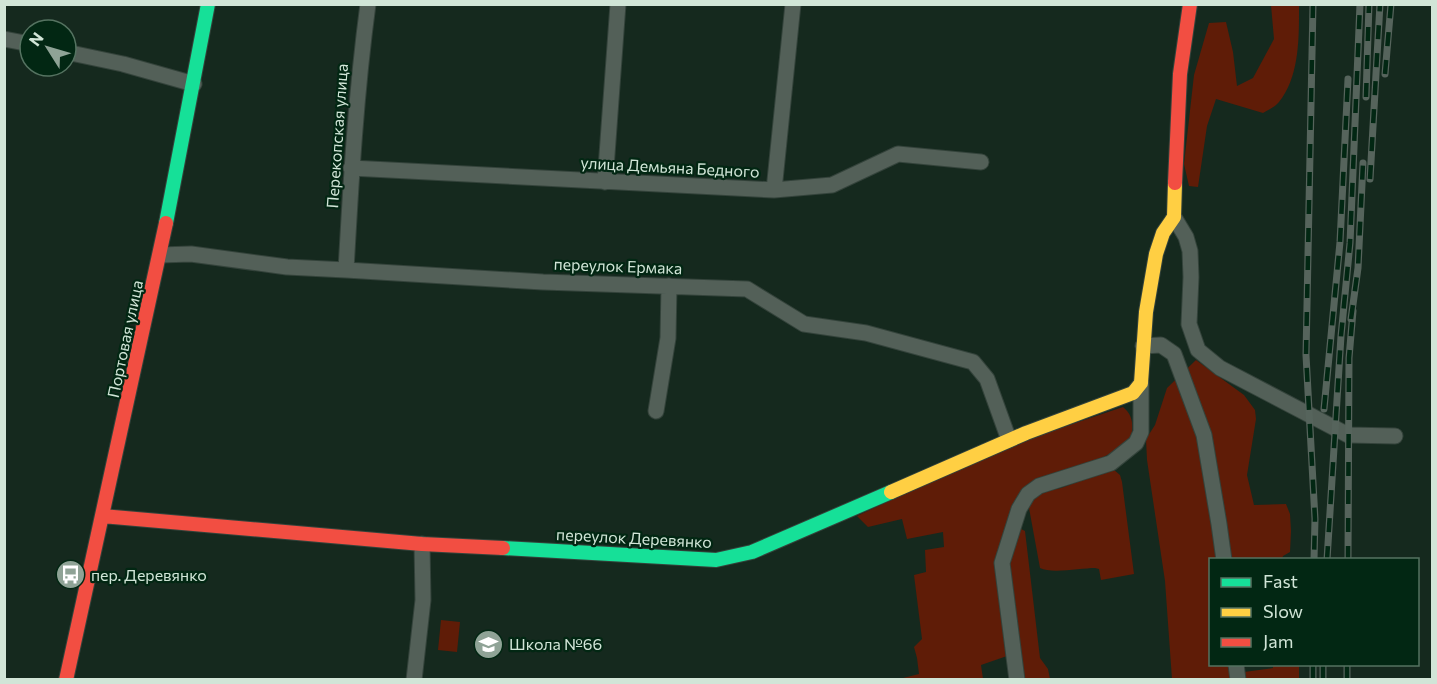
<svg xmlns="http://www.w3.org/2000/svg" width="1437" height="684" viewBox="0 0 1437 684" font-family="Commissioner,sans-serif">
  <rect width="100%" height="100%" fill="#15291e"/>
  <path fill="#5f1c07" d="M 1271,5 L 1299,5 C 1299,36 1300,76 1279,102 C 1275,107 1268,110 1263,113 L 1216,99 L 1207,126 L 1198,187 L 1189,186 L 1184,164 L 1194,75 L 1209,23 L 1226,22 L 1233,52 L 1237,86 L 1253,78 L 1274,39 Z
    M 1196,360 L 1244,395 L 1255,410 L 1256,419 L 1247,475 L 1254,505 L 1286,504 L 1290,514 L 1291,531 L 1290,552 L 1283,556 L 1282,559 L 1210,560 L 1210,664 L 1240,665 L 1237,679 L 1172,679 L 1165,581 L 1147,460 L 1146,439 L 1155,425 L 1167,388 Z
    M 1123,407 C 1134,416 1133,426 1131,439 L 1111,453 L 1083,468 L 1038,481 L 1008,526 L 1007,656 L 981,665 L 983,679 L 903,679 L 903,678 L 919,674 L 917,658 L 914,647 L 922,639 L 914,575 L 926,572 L 925,550 L 944,547 L 943,532 L 907,539 L 902,519 L 868,527 L 857,516 L 1010,445 Z
    M 1113,469 L 1120,475 L 1122,482 L 1134,574 L 1101,580 L 1099,569 L 1095,568 C 1082,568 1051,574 1040,568 L 1029,508 L 1030,502 L 1042,492 L 1061,488 Z
    M 1019,528 L 1025,531 L 1040,658 L 1048,669 L 1050,679 L 1022,679 L 1007,565 Z
    M 441,620 L 460,622 L 457,652 L 438,650 Z
    M 1273,665 L 1299,665 L 1299,679 L 1244,679 L 1244,672 L 1273,668 Z"/>
  <g fill="none" stroke-linecap="round" stroke-linejoin="round">
    <defs>
      <path id="street" d="M 4,39 L 30,44
        M 66,52 L 123,64 L 194,84
        M 351,168 L 774,190 L 832,185 L 898,154 L 981,162
        M 605,182 L 618,4
        M 774,190 L 793,4
        M 1174,217 L 1186,237 L 1190,251 L 1191,277 L 1189,324 L 1198,350 L 1220,368 L 1348,435 L 1395,436
        M 160,255 L 191,254 L 287,267 L 346,270 L 543,282 L 747,289 L 804,324 L 866,333 L 973,362 L 987,379 L 1009,440
        M 346,270 C 351,181 356,93 368,4
        M 1143,346 L 1161,345 L 1174,354 L 1204,435 L 1219,524 L 1224,560
        M 656,411 L 668,338 L 669,286
        M 1236,664 L 1238,680
        M 414,680 L 423,600 L 422,544
        M 1017,680 L 1002,563 L 1019,509 L 1028,494 L 1039,486 L 1111,463 L 1136,443 L 1141,432 L 1141,383"/>
      <path id="fast" d="M 166,223 L 208,4
        M 503,548 L 716,560 L 752,552 L 891,492"/>
      <path id="slow" d="M 891,492 L 1026,433 L 1133,393 L 1141,383 L 1146,312 L 1156,254 L 1163,233 L 1174,217 L 1175,183"/>
      <path id="jam" d="M 1175,183 L 1180,74 L 1190,4
        M 102,516 L 422,544 L 503,548
        M 66,680 L 166,223"/>
    </defs>
    <use href="#street" stroke="#34433b" stroke-width="17"/>
    <use href="#fast" stroke="#34433b" stroke-width="16"/>
    <use href="#slow" stroke="#34433b" stroke-width="16"/>
    <use href="#jam" stroke="#34433b" stroke-width="16"/>
    <use href="#street" stroke="#536058" stroke-width="15"/>
    <use href="#fast" stroke="#16e098" stroke-width="14"/>
    <use href="#slow" stroke="#ffcf43" stroke-width="14"/>
    <use href="#jam" stroke="#f24e42" stroke-width="14"/>
    <defs>
      <path id="rail" d="M 1313,4 L 1306,355 L 1315,519 L 1314,560
        M 1385,74 L 1391,4
        M 1366,97 L 1369,4
        M 1370,179 L 1380,4
        M 1351,319 L 1358,268 L 1363,163
        M 1324,409 L 1340,242 L 1348,79
        M 1327,560 L 1341,336 L 1350,243 L 1360,4
        M 1348,560 L 1349,358 L 1353,311
        M 1313,680 L 1313,664
        M 1323,680 L 1323,664
        M 1347,680 L 1347,664"/>
    </defs>
    <use href="#rail" stroke="#56645c" stroke-width="7"/>
    <use href="#rail" stroke="#022713" stroke-width="4.5" stroke-dasharray="14" stroke-linecap="butt"/>
  </g>
  <defs>
    <symbol id="bus-disc" viewBox="-11 -11 22 22"><circle r="9.5" fill="#8fa396" stroke="#022713"/><path d="M-5-6H5V4H4V6H2V4H-2V6H-4V4H-5ZM-3.5-4V0h7V-4ZM-3.5 1.2v1.5H-2V1.2ZM2 1.2v1.5H3.5V1.2Z" fill="#fff"/></symbol>
    <symbol id="school-disc" viewBox="-11 -11 22 22"><circle r="9.5" fill="#8fa396" stroke="#022713"/><path d="M0-5L7-2L0 1L-7-2ZM-4 1L0 2.5L4 1V4Q0 6-4 4Z" fill="#fff"/></symbol>
  </defs>
  <g fill-rule="evenodd">
    <use href="#bus-disc" x="54" y="558" width="33" height="33"/>
    <use href="#school-disc" x="472" y="628" width="33" height="33"/>
  </g>
  <g text-anchor="middle" stroke-width="4.5" stroke-linejoin="round" paint-order="stroke">
    <g font-size="16" fill="#d1e5d7" stroke="#022713">
      <text transform="translate(337 136) rotate(-86)" y="6">Перекопская улица</text>
      <text transform="translate(670 167) rotate(3)" y="6">улица Демьяна Бедного</text>
      <text transform="translate(618 266) rotate(2)" y="6">переулок Ермака</text>
      <text transform="translate(125 339) rotate(-78)" y="6">Портовая улица</text>
      <text transform="translate(634 538) rotate(3)" y="6">переулок Деревянко</text>
    </g>
    <g font-size="16" fill="#d1e5d7" stroke="#022713" text-anchor="start">
      <text x="91" y="581">пер. Деревянко</text>
      <text x="509" y="650">Школа №66</text>
    </g>
  </g>
  <rect width="1437" height="684" fill="none" stroke="#d1e5d7" stroke-width="12"/>
  <rect x="1209" y="558" width="210" height="108" fill="#022713" stroke="#557361" stroke-width="1.5"/>
  <rect x="1221" y="578" width="30" height="9" fill="#16e098" stroke="#557361" stroke-width="1.5"/>
  <text x="1263" y="588" font-size="18" fill="#d1e5d7">Fast</text>
  <rect x="1221" y="608" width="30" height="9" fill="#ffcf43" stroke="#557361" stroke-width="1.5"/>
  <text x="1263" y="618" font-size="18" fill="#d1e5d7">Slow</text>
  <rect x="1221" y="638" width="30" height="9" fill="#f24e42" stroke="#557361" stroke-width="1.5"/>
  <text x="1263" y="648" font-size="18" fill="#d1e5d7">Jam</text>
  <g transform="translate(48 48) rotate(307)"><circle r="28" fill="#022713" stroke="#557361" stroke-width="1.5"/>
  <path d="M0-4.5L10 22L0 15L-10 22Z" fill="#8fa396"/>
  <text y="-9" font-size="16" font-weight="bold" text-anchor="middle" fill="#d1e5d7">N</text>
  </g>
</svg>
